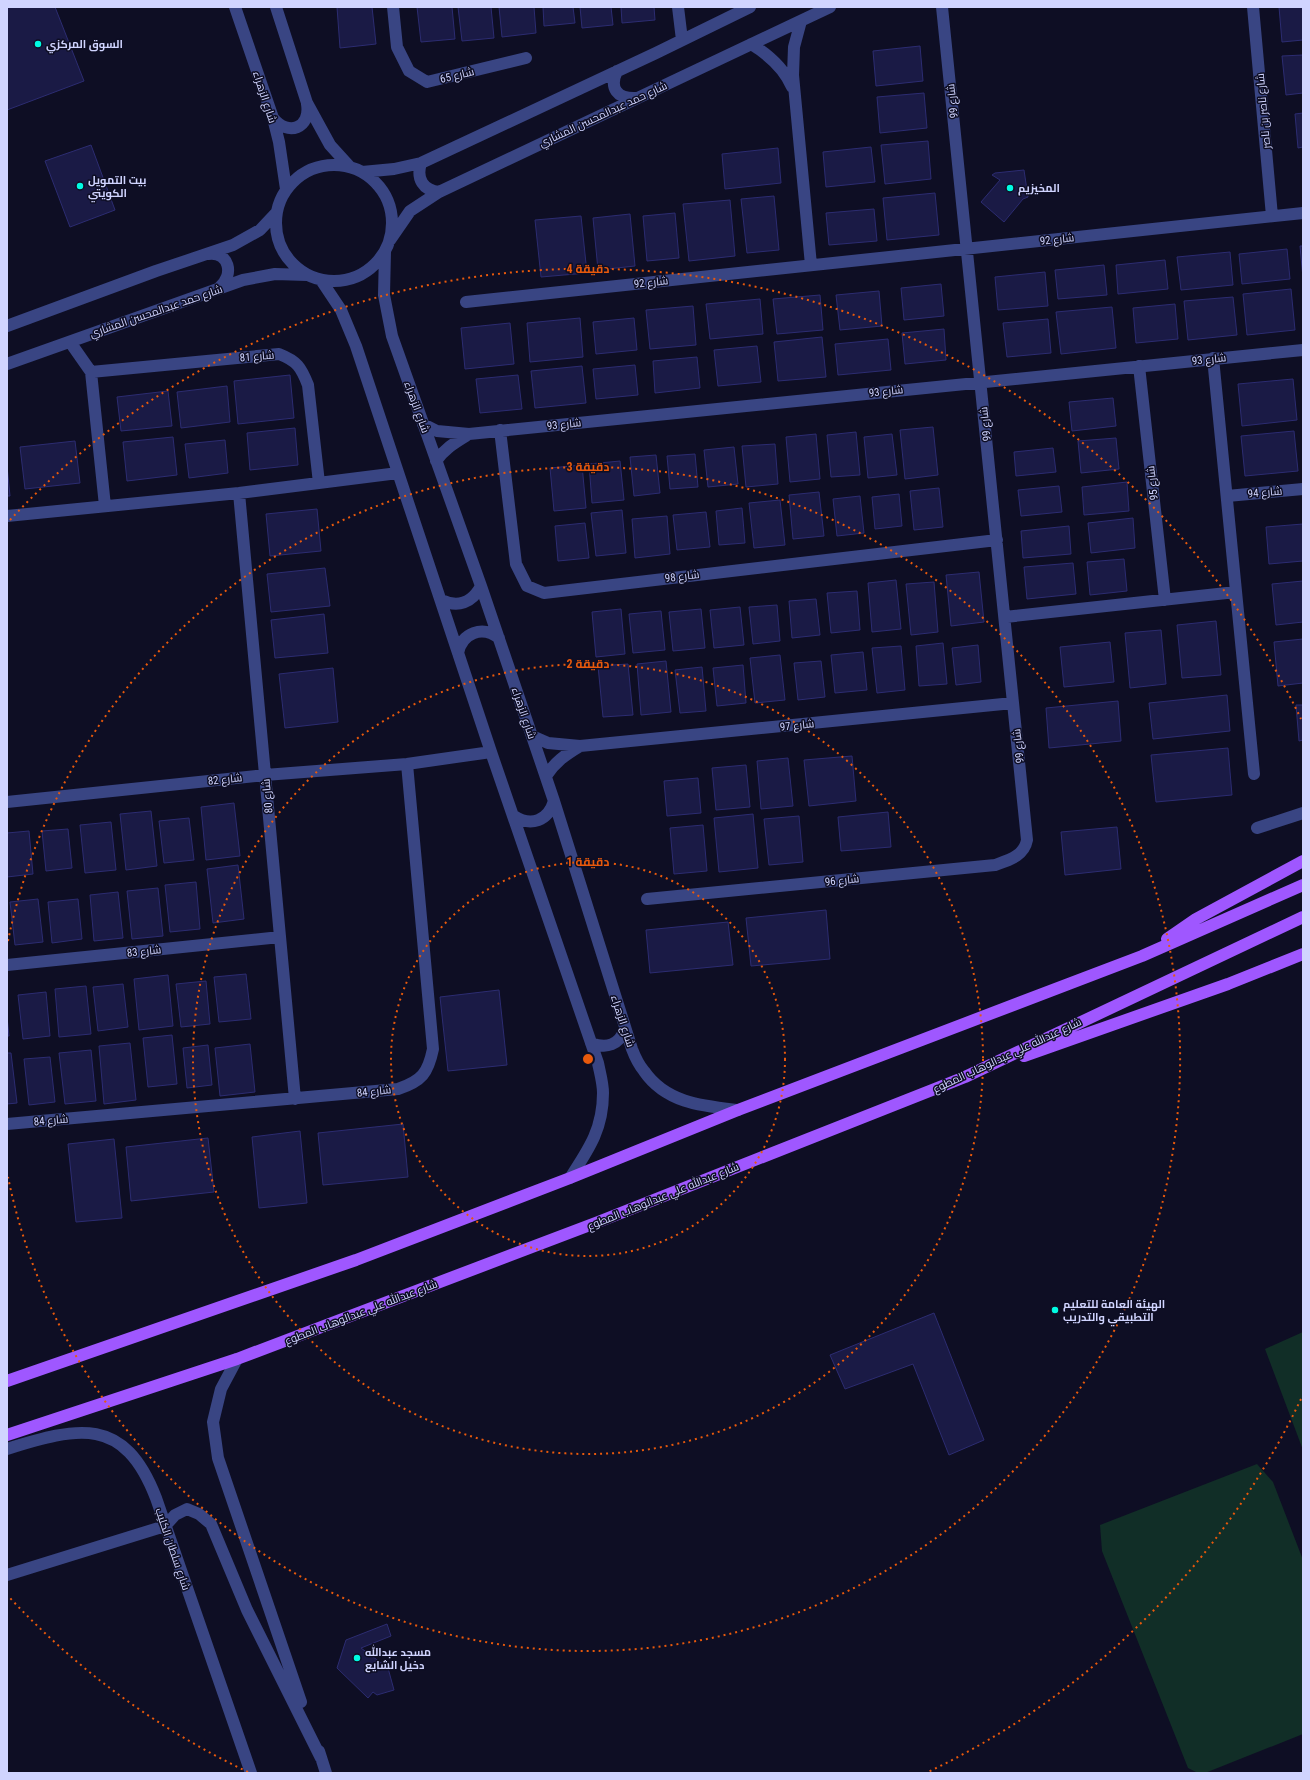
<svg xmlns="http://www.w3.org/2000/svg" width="1310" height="1780" viewBox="0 0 1310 1780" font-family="'Roboto Condensed',Cairo,sans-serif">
  <rect width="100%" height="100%" fill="#0e0e24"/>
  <path fill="#112e27" d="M 1303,1332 L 1303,1450 L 1265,1349 Z
    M 1257,1464 L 1273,1482 L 1303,1560 L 1303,1734 L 1205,1773 L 1198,1773 L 1188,1768 L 1102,1551 L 1100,1525 Z"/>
  <path fill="#1a1a45" stroke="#2c2c71" d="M 7,7 L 55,7 L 84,81 L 7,110 Z
    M 337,7 L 372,7 L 376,44 L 340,48 Z
    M 417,7 L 452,7 L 455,39 L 421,42 Z
    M 458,7 L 491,7 L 494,38 L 462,41 Z
    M 499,7 L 534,7 L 536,33 L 502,37 Z
    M 543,7 L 573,7 L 575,23 L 544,26 Z
    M 580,7 L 611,7 L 613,25 L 582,28 Z
    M 621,7 L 654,7 L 655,20 L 622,23 Z
    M 1279,7 L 1303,7 L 1303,40 L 1282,42 Z
    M 920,46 L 923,81 L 876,86 L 873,51 Z
    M 1303,55 L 1303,93 L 1286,95 L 1282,56 Z
    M 924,93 L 927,128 L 880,133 L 877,97 Z
    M 1303,113 L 1303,147 L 1298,148 L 1295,114 Z
    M 928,141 L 931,179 L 885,184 L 881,145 Z
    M 91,145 L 115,210 L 70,227 L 45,161 Z
    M 871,147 L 875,182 L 826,187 L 823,152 Z
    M 778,148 L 781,183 L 725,189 L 722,154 Z
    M 1024,170 L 1028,197 L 1023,199 L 1004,222 L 981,202 L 1000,180 L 992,175 L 995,173 Z
    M 935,193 L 939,235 L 887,240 L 883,198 Z
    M 774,196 L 779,250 L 747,253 L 741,199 Z
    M 730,200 L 735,256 L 689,261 L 683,204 Z
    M 874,209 L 877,241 L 829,245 L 826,213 Z
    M 675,213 L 679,258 L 647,261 L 643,216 Z
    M 630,214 L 635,266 L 598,270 L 593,218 Z
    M 581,216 L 587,273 L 541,277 L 535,220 Z
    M 1300,246 L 1303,246 L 1303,278 Z
    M 1287,249 L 1290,279 L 1242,284 L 1239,254 Z
    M 1230,252 L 1233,285 L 1181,290 L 1177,257 Z
    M 1165,260 L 1168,289 L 1118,294 L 1116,265 Z
    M 1104,265 L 1107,295 L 1058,299 L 1055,270 Z
    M 1045,272 L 1048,306 L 998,310 L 995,277 Z
    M 941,284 L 944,316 L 904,320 L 901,288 Z
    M 1291,289 L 1295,330 L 1247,335 L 1243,294 Z
    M 879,291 L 882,326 L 840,330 L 836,295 Z
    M 820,295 L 823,330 L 777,334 L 773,299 Z
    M 1233,297 L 1237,335 L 1188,340 L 1184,301 Z
    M 760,299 L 763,334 L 710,339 L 706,304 Z
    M 1175,304 L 1178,339 L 1136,343 L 1133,308 Z
    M 693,306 L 696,345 L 650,349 L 646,310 Z
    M 1112,307 L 1116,348 L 1061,354 L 1056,312 Z
    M 580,318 L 583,357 L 530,362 L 527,323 Z
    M 634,318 L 637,350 L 596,354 L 593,322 Z
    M 1048,319 L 1051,353 L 1007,357 L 1003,323 Z
    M 510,323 L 514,364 L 465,369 L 461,328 Z
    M 944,329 L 946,360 L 905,364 L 902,333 Z
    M 822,337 L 826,377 L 778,381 L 774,342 Z
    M 888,339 L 891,370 L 838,375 L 835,344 Z
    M 757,346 L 761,382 L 718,386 L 714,350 Z
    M 697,357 L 700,388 L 655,393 L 653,361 Z
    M 635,365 L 638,395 L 596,399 L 593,369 Z
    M 582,366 L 586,403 L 535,408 L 531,371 Z
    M 290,375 L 294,418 L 238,424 L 234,381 Z
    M 518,375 L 522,409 L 480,413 L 476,379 Z
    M 1293,379 L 1297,420 L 1242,426 L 1238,384 Z
    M 227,386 L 230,422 L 181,428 L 177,392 Z
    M 168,391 L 172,426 L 121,431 L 117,397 Z
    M 1113,398 L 1116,426 L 1072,431 L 1069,402 Z
    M 933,427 L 938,475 L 905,479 L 900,430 Z
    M 295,428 L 298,465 L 250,470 L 247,433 Z
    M 1294,431 L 1298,471 L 1245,476 L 1241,436 Z
    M 856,432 L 860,475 L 831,477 L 827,435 Z
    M 816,434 L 820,479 L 790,482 L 786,437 Z
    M 892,434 L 897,475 L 868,478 L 864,437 Z
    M 173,437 L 177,475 L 127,481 L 123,442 Z
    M 1116,438 L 1119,469 L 1081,473 L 1078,441 Z
    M 225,440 L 228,473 L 189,478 L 185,444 Z
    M 75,441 L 80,483 L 25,489 L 20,447 Z
    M 775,444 L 778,484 L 746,487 L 742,446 Z
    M 734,447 L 738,484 L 708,487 L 704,450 Z
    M 1053,448 L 1056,472 L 1016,476 L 1014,452 Z
    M 695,454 L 698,487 L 670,489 L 667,456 Z
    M 656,455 L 660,493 L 634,496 L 630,457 Z
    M 620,461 L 624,500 L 592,503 L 589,464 Z
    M 582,465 L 586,508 L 554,511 L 550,468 Z
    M 7,466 L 10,496 L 7,496 Z
    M 1127,482 L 1129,511 L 1084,515 L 1082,487 Z
    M 1059,486 L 1062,512 L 1021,516 L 1018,490 Z
    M 939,488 L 943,527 L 914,530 L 910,491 Z
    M 819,492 L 824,536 L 793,539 L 789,495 Z
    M 899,494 L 902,526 L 875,529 L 872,497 Z
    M 860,496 L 864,533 L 837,536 L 833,499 Z
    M 780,500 L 785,545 L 754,548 L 749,503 Z
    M 742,508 L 745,543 L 719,545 L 716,511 Z
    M 317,509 L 321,551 L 270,556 L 266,514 Z
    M 622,510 L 626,553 L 596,556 L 591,513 Z
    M 706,512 L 710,547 L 677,550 L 673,515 Z
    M 667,516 L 670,554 L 635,558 L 632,519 Z
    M 1133,518 L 1135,548 L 1091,553 L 1088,523 Z
    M 585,523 L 589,558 L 558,561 L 555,526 Z
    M 1303,524 L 1303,561 L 1269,564 L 1266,527 Z
    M 1069,526 L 1071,554 L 1023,558 L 1021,531 Z
    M 1124,559 L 1127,591 L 1090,595 L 1087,562 Z
    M 1073,563 L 1076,594 L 1027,599 L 1024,567 Z
    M 325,568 L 330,606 L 271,612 L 267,574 Z
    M 979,572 L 984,622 L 951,626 L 946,575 Z
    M 896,580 L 901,629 L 872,632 L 868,583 Z
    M 1303,581 L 1303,622 L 1276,625 L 1272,584 Z
    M 934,582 L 938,632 L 911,635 L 906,584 Z
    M 857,591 L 860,630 L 831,633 L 827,593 Z
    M 816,599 L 820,635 L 792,638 L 789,601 Z
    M 777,605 L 780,641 L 753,644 L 749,607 Z
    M 740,607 L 744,645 L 714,648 L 710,610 Z
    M 621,609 L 625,654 L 596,657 L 592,612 Z
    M 701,609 L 705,648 L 673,651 L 669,612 Z
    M 661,611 L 665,650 L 633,653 L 629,614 Z
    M 324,614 L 328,653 L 275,658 L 271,620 Z
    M 1216,621 L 1221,675 L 1182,678 L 1177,625 Z
    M 1161,630 L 1166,684 L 1130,688 L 1125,633 Z
    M 1303,639 L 1303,683 L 1278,686 L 1274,642 Z
    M 1110,642 L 1114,682 L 1064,687 L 1060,647 Z
    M 943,643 L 947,684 L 919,686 L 916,646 Z
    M 978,645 L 981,682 L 956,685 L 952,648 Z
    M 901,646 L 905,690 L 877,693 L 872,648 Z
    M 863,652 L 867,690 L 835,693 L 831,655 Z
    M 780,655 L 785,700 L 755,703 L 750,658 Z
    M 666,661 L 671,712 L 641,715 L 637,664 Z
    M 821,661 L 825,697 L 798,700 L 794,663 Z
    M 628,664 L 633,715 L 603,717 L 598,666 Z
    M 743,665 L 746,703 L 717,706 L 713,668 Z
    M 702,667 L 706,711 L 680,713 L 675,670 Z
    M 333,668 L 338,722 L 285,728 L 279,674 Z
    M 1227,695 L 1230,731 L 1153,739 L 1149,703 Z
    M 1118,701 L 1121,741 L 1049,748 L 1046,708 Z
    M 1296,705 L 1303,705 L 1303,740 L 1299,741 Z
    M 1228,748 L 1232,795 L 1156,802 L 1151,755 Z
    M 852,756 L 856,801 L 809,806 L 804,760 Z
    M 788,758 L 793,806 L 761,809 L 757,761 Z
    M 746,765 L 750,807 L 716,810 L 712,768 Z
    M 698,778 L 701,813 L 667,816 L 664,781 Z
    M 234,803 L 240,856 L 206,860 L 201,807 Z
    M 151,811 L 157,866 L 126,870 L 120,814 Z
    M 888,812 L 891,847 L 841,851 L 838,817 Z
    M 753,814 L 758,868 L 719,872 L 714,818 Z
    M 799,816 L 803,862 L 769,865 L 764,819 Z
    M 189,818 L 194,860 L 164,863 L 159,821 Z
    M 111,822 L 116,870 L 85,873 L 80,825 Z
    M 703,825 L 707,871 L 674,874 L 670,828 Z
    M 1117,827 L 1121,869 L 1065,875 L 1061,832 Z
    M 68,829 L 72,868 L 46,871 L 42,831 Z
    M 29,831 L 33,874 L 7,877 L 7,833 Z
    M 238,865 L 244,919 L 213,923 L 207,869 Z
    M 196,882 L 200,929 L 170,932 L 165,885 Z
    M 158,888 L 163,936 L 132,939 L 127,891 Z
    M 118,892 L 123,938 L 94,941 L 90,895 Z
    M 38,899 L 43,942 L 15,945 L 10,902 Z
    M 78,899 L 82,939 L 52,943 L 48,902 Z
    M 826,910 L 830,959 L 751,966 L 746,918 Z
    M 728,922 L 733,965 L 650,973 L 646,930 Z
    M 246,974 L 251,1019 L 219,1022 L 214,977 Z
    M 168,975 L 173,1026 L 139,1030 L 134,979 Z
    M 206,981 L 210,1024 L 181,1027 L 176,984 Z
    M 123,984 L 128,1027 L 98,1031 L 93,987 Z
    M 86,986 L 91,1034 L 59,1037 L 55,989 Z
    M 499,990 L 507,1065 L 448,1071 L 440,997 Z
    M 46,992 L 50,1036 L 23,1039 L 18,995 Z
    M 7,1017 L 9,1036 L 7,1036 Z
    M 172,1035 L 177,1084 L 148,1087 L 143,1038 Z
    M 130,1043 L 136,1100 L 104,1104 L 99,1046 Z
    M 250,1044 L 255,1092 L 220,1096 L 215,1048 Z
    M 208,1045 L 212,1085 L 187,1088 L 183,1048 Z
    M 91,1050 L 96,1101 L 65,1104 L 59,1053 Z
    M 7,1053 L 11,1053 L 17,1103 L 7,1104 Z
    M 50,1057 L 55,1102 L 29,1105 L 24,1059 Z
    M 403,1124 L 408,1177 L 323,1185 L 318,1133 Z
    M 300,1131 L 307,1203 L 259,1208 L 252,1137 Z
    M 208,1138 L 214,1192 L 131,1201 L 126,1147 Z
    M 114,1139 L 122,1218 L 76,1222 L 68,1144 Z
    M 934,1313 L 984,1440 L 949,1455 L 913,1364 L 845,1389 L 830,1355 Z
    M 387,1624 L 391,1636 L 361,1648 L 388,1668 L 394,1690 L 377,1695 L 373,1692 L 368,1698 L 337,1668 L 346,1640 Z"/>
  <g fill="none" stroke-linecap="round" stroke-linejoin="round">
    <path stroke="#394583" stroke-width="12" d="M 235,7 L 273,118 L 279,142 L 286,189
      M 276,7 L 307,103 L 330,145 L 350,167
      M 393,7 L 397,47 L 409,71 L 427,82 L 526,58
      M 678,7 L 682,40
      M 1253,7 L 1272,216
      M 801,21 L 794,47 L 793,75 L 811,265
      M 751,44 C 769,55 784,68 792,87
      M 617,71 C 609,88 617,99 636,98
      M 273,118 C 288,137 311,128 307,104
      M 421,163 C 416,179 423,190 439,192
      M276 223a58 58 0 1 1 116 0a58 58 0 1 1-116 0Z
      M 362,172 L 394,169 L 421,163 L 656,53 L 750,7
      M 390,240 L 410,211 L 439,192 L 830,7
      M 385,252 L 384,295 L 392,336 L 481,586 L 554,801 L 632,1049 C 635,1057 639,1065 644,1071 C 666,1103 702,1106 738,1110
      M 208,254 C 229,251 235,275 219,288
      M 321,280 L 341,310 L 356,346 L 491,752 L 598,1063 C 600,1073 603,1083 603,1093 C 603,1129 589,1149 570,1178
      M 466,302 L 1303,213
      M 7,326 L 156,271 L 233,245 L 260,230 L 276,213
      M 70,342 L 91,372 L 105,506
      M 1213,358 L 1254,774
      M 7,364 L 243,280 L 275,274 L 307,275
      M 1139,366 L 1165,600
      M 91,372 L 279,354 C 297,361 301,367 308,385 L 319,483
      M 423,424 L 437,431 L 469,434 L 1303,350
      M 500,430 L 516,564 L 527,586 L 544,593 L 997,540
      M 436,461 C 445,448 456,442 469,434
      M 239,493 L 295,1099
      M 1227,496 L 1303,489
      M 7,516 L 239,493 L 398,473
      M 441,600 C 458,608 472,603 481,586
      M 1005,617 L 1236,592
      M 458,653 C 462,633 482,625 499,638
      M 532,736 L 548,743 L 580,746 L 1013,703
      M 546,776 C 555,762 565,755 580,746
      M 7,802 L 265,775 L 407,764 L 491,752
      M 514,816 C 531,827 548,821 554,801
      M 1257,828 L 1303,813
      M 647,899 L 995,865 C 1009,860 1024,856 1027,840 L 942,7
      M 7,965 L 280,937
      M 591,1043 C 607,1049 619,1045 625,1029
      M 7,1124 L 398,1089 C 422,1081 428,1073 433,1049 L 407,764
      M 237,1359 L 221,1389 L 213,1422 L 218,1458 L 301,1702
      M 7,1449 C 78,1427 124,1415 156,1498 L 251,1773
      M 7,1575 L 165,1526 L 175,1515 L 187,1509 L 199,1514 L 211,1524 L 247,1610 L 321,1758
      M 319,1751 L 326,1773"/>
    <path stroke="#9f57ff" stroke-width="12" d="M 1167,939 L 1196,919 L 1303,861
      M 1024,1056 L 1228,984 L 1303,954
      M 7,1381 L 356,1260 L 570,1178 L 738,1110 L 1142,956 L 1303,885
      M 7,1435 L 237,1359 L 598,1222 L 965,1077 L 1303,917"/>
  </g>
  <g fill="none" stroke="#e8590c" stroke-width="2" stroke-dasharray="2 4">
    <circle cx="588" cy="1059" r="197"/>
    <circle cx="588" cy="1059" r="395"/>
    <path d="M8 941A592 592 0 1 1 8 1177"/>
    <path d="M1301 1399A790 790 0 0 1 928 1772M248 1772A790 790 0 0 1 10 1598M10 520A790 790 0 0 1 1301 719"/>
  </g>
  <g fill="#00fbe3" stroke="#0e0e24" stroke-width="1.5">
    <circle cx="38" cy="44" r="4"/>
    <circle cx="80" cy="186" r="4"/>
    <circle cx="1010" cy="188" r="4"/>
    <circle cx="1055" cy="1310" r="4"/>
    <circle cx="357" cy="1658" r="4"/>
  </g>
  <g text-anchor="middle" stroke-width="3" stroke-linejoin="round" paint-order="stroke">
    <g font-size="11" font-weight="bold" fill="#d0d4ff" stroke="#0e0e24" text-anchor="start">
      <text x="46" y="48">السوق المركزي</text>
      <text x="88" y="184">بيت التمويل<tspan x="88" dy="13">الكويتي</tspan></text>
      <text x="1018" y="192">المخيزيم</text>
      <text x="1063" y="1308">الهيئة العامة للتعليم<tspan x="1063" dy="13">التطبيقي والتدريب</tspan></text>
      <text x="365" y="1656">مسجد عبدالله<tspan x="365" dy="13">دخيل الشايع</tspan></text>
    </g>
    <g font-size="11" fill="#d0d4ff" stroke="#0e0e24">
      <text transform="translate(457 75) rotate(-14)" y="4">شارع 65</text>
      <text transform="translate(265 97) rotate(72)" y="4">شارع الزهراء</text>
      <text transform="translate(952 101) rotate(-96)" y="4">شارع 99</text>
      <text transform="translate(1263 111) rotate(-95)" y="4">شارع ناصر بن ناصر</text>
      <text transform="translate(603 114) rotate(-25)" y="4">شارع حمد عبدالمحسن المشاري</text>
      <text transform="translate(1057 239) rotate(-6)" y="4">شارع 92</text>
      <text transform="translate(651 282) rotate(-6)" y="4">شارع 92</text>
      <text transform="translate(156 311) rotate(-19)" y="4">شارع حمد عبدالمحسن المشاري</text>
      <text transform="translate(257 356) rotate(-5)" y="4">شارع 81</text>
      <text transform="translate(1209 359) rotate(-6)" y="4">شارع 93</text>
      <text transform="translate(886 391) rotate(-6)" y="4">شارع 93</text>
      <text transform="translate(417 407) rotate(70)" y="4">شارع الزهراء</text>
      <text transform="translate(564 424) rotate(-6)" y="4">شارع 93</text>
      <text transform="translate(985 424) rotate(-96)" y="4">شارع 99</text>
      <text transform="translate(1152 483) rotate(-96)" y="4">شارع 95</text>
      <text transform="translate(1265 492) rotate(-5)" y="4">شارع 94</text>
      <text transform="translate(682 576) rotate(-7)" y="4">شارع 98</text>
      <text transform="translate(524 713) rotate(71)" y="4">شارع الزهراء</text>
      <text transform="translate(797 725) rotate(-6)" y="4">شارع 97</text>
      <text transform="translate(1018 746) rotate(-96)" y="4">شارع 99</text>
      <text transform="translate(225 779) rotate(-6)" y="4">شارع 82</text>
      <text transform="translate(267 796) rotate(-95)" y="4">شارع 80</text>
      <text transform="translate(842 880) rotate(-6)" y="4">شارع 96</text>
      <text transform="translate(144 951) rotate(-6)" y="4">شارع 83</text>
      <text transform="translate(623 1021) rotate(72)" y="4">شارع الزهراء</text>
      <text transform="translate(1007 1055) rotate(-25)" y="4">شارع عبدالله علي عبدالوهاب المطوع</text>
      <text transform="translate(374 1091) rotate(-6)" y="4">شارع 84</text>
      <text transform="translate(51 1120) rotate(-5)" y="4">شارع 84</text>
      <text transform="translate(663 1196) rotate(-22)" y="4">شارع عبدالله علي عبدالوهاب المطوع</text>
      <text transform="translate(361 1312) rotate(-21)" y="4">شارع عبدالله علي عبدالوهاب المطوع</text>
      <text transform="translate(173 1549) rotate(71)" y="4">شارع سلطان الكليب</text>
    </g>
  </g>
  <circle cx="588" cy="1059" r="6" fill="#e8590c" stroke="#0e0e24" stroke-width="2"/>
  <g font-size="12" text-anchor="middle" font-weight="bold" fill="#e8590c" stroke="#0e0e24" stroke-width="3" stroke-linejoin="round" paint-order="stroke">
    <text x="588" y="273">4 دقيقة</text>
    <text x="588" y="471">3 دقيقة</text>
    <text x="588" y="668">2 دقيقة</text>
    <text x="588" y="866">1 دقيقة</text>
  </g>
  <rect width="1310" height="1780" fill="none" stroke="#d0d4ff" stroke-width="16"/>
</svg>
